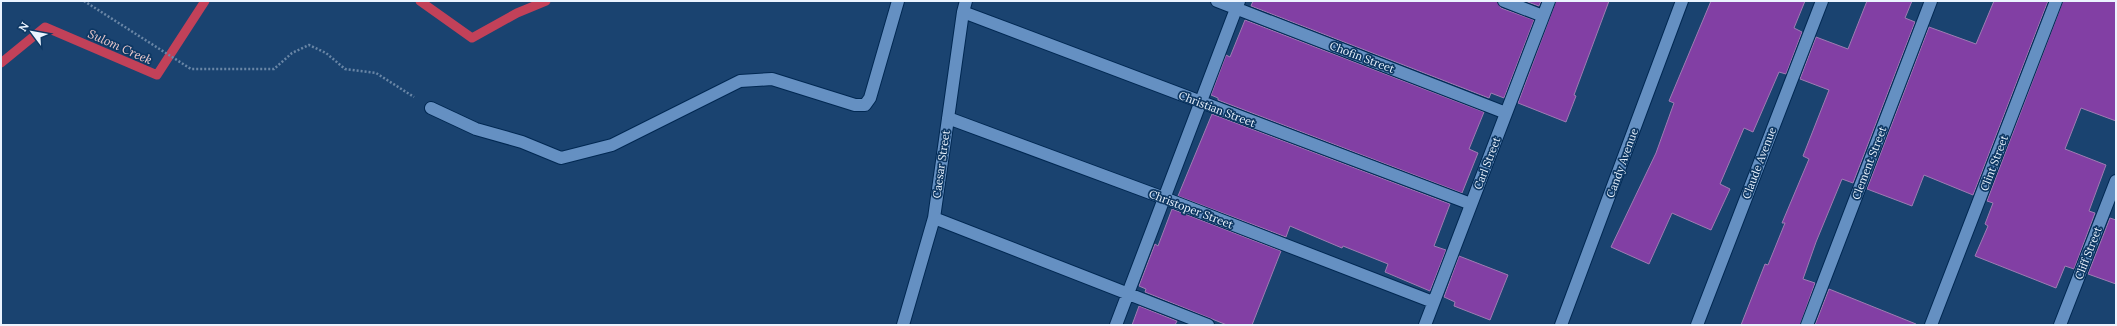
<svg xmlns="http://www.w3.org/2000/svg" width="2117" height="326" viewBox="0 0 2117 326" font-family="Lora,serif">
  <rect width="100%" height="100%" fill="#1a4370"/>
  <g fill="none" stroke-linecap="round" stroke-linejoin="round">
    <path stroke="#c24159" stroke-width="9" d="M 420,1 L 472,38 L 517,13 L 546,1
      M 1,63 L 45,27 L 157,75 L 205,1"/>
  </g>
  <path fill="#823fa4" stroke="#9f7cb3" d="M 1253,1 L 1497,1 L 1501,8 L 1534,20 L 1504,98 L 1491,93 L 1489,98 L 1251,6 Z
    M 1525,1 L 1541,1 L 1539,6 Z
    M 1556,1 L 1609,1 L 1574,95 L 1576,96 L 1566,122 L 1518,103 Z
    M 1711,1 L 1805,1 L 1794,28 L 1802,32 L 1786,74 L 1779,72 L 1753,132 L 1744,128 L 1720,184 L 1730,189 L 1711,230 L 1672,213 L 1649,264 L 1611,247 L 1656,153 L 1674,103 L 1669,101 Z
    M 1867,1 L 1912,1 L 1905,18 L 1915,22 L 1853,183 L 1842,179 L 1816,242 L 1803,279 L 1815,283 L 1800,325 L 1741,325 L 1765,264 L 1768,265 L 1785,223 L 1782,223 L 1809,159 L 1803,156 L 1829,90 L 1800,79 L 1816,37 L 1848,49 Z
    M 1994,1 L 2048,1 L 1973,195 L 1924,175 L 1912,206 L 1867,189 L 1929,27 L 1976,44 Z
    M 2063,1 L 2116,1 L 2116,121 L 2081,108 L 2065,149 L 2106,165 L 2089,211 L 2095,213 L 2074,269 L 2065,266 L 2056,288 L 1975,256 L 1988,226 L 1985,224 L 1993,203 L 1987,201 Z
    M 1245,20 L 1484,112 L 1469,149 L 1478,153 L 1462,193 L 1218,100 L 1218,98 L 1211,95 L 1226,55 L 1230,57 Z
    M 1212,114 L 1450,204 L 1434,246 L 1446,250 L 1430,291 L 1385,272 L 1388,264 L 1343,246 L 1342,248 L 1290,226 L 1286,237 L 1178,196 Z
    M 1172,209 L 1281,251 L 1252,325 L 1227,325 L 1145,292 L 1146,289 L 1139,286 L 1155,244 L 1158,246 Z
    M 2110,218 L 2116,220 L 2116,284 L 2088,274 Z
    M 1459,256 L 1508,275 L 1490,320 L 1454,306 L 1455,302 L 1444,297 Z
    M 1829,289 L 1916,324 L 1916,325 L 1815,325 Z
    M 1139,306 L 1177,321 L 1175,325 L 1132,325 Z"/>
  <g fill="none" stroke-linecap="round" stroke-linejoin="round">
    <defs>
      <path id="minor" d="M 1217,1 L 1506,113
        M 1504,1 L 1543,16
        M 963,12 L 1471,204
        M 431,108 L 476,129 L 522,142 L 561,158 L 612,145 L 740,81 L 772,79 L 855,105 L 865,105 L 870,98 L 898,1
        M 948,118 L 1164,198 L 1433,302
        M 934,218 L 1208,325
        M 903,325 L 934,218 L 963,12 L 966,1
        M 1116,325 L 1239,1
        M 1425,325 L 1549,1
        M 1561,325 L 1682,1
        M 1697,325 L 1822,1
        M 1807,325 L 1931,1
        M 1931,325 L 2056,1
        M 2060,325 L 2116,181"/>
    </defs>
    <use href="#minor" stroke="#002852" stroke-width="14"/>
    <path stroke="#6986a6" stroke-width="2.5" stroke-dasharray="2 2" stroke-linecap="butt" d="M 84,1 L 191,69 L 274,69 L 292,53 L 309,45 L 326,53 L 345,69 L 376,73 L 414,97"/>
    <use href="#minor" stroke="#6590c2" stroke-width="12"/>
  </g>
  <g text-anchor="middle" stroke-width="3.5" stroke-linejoin="round" paint-order="stroke">
    <g font-size="11" fill="#ebf4ff" stroke="#0e3864">
      <text transform="translate(1362 57) rotate(21)" y="4">Chofin Street</text>
      <text transform="translate(1217 109) rotate(21)" y="4">Christian Street</text>
      <text transform="translate(1487 163) rotate(-69)" y="4">Carl Street</text>
      <text transform="translate(1622 163) rotate(-70)" y="4">Candy Avenue</text>
      <text transform="translate(1759 163) rotate(-69)" y="4">Claude Avenue</text>
      <text transform="translate(1869 163) rotate(-69)" y="4">Clement Street</text>
      <text transform="translate(1994 163) rotate(-69)" y="4">Clint Street</text>
      <text transform="translate(941 164) rotate(-82)" y="4">Caesar Street</text>
      <text transform="translate(1191 209) rotate(21)" y="4">Christoper Street</text>
      <text transform="translate(2088 253) rotate(-69)" y="4">Cliff Street</text>
    </g>
    <g font-size="12" font-style="italic" fill="#eccacc" stroke="#0e3864">
      <text transform="translate(120 47) rotate(24)" y="4">Sulom Creek</text>
    </g>
  </g>
  <rect width="2117" height="326" fill="none" stroke="#ebf4ff" stroke-width="4"/>
  <g transform="translate(32 32) rotate(302)" stroke="#0e3864" stroke-width="3" paint-order="stroke">
  <path d="M0-3L7 15L0 10L-7 15Z" fill="#ebf4ff"/>
  <text y="-6" font-size="11" font-weight="bold" text-anchor="middle" fill="#ebf4ff">N</text>
  </g>
</svg>
